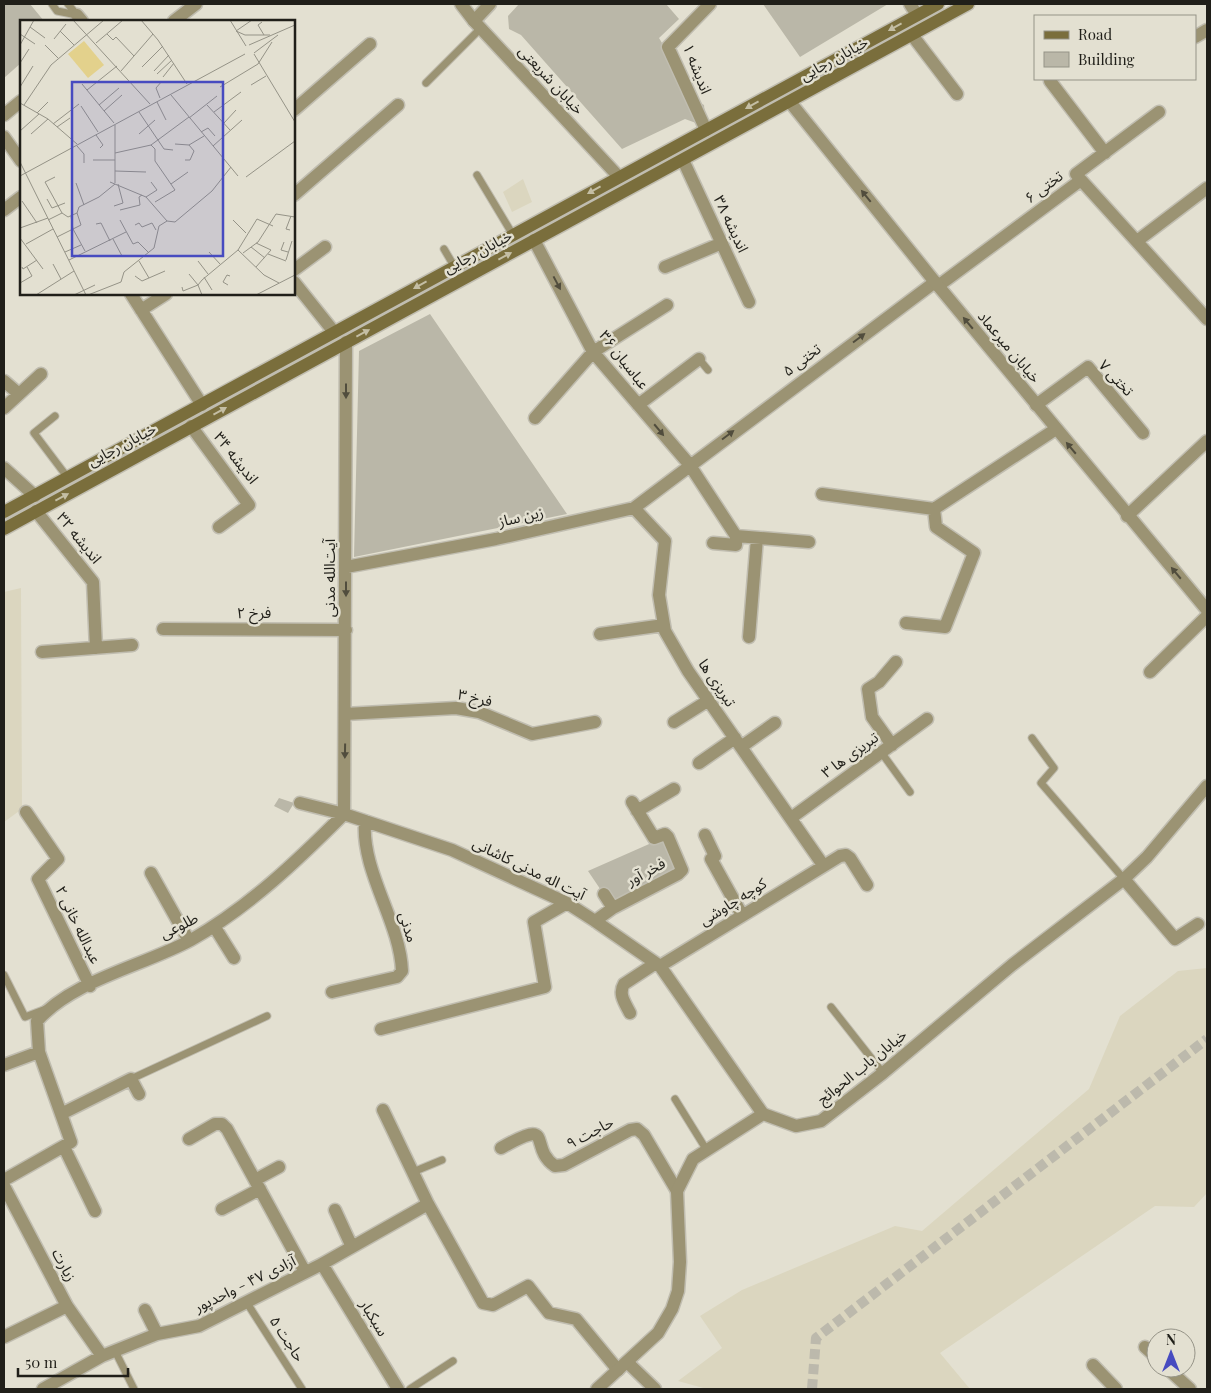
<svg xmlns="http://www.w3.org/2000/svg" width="1211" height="1393" viewBox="0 0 1211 1393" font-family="'Playfair Display','Noto Sans Arabic',serif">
  <rect width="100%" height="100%" fill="#e3e0d1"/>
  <path fill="#dbd6bf" d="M 523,179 L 532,202 L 512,212 L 503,192 Z
    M 21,588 L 22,809 L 4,822 L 4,592 Z
    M 1207,968 L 1207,1193 L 1194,1207 L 1155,1206 L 940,1353 L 970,1389 L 707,1389 L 678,1381 L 722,1348 L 700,1316 L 742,1290 L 895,1226 L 922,1231 L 1089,1089 L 1120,1016 L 1178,971 Z"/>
  <path fill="#bab7a8" d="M 4,4 L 30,4 L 44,21 L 21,21 L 21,63 L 4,78 Z
    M 519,4 L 666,4 L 679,19 L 659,38 L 697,101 L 704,105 L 705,116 L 696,123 L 685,119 L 622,149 L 521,35 L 509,29 L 508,16 Z
    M 763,4 L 888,4 L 800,57 Z
    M 430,314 L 567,514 L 354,557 L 359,351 Z
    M 279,798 L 294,803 L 288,813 L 274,806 Z
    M 665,837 L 679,869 L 613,908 L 588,871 Z"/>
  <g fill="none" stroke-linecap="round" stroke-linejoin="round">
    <path stroke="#bcb9ac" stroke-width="10" stroke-dasharray="10 5" stroke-linecap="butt" d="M 812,1389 L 816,1338 L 1207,1039"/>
    <defs>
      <path id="service" d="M 52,4 L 57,11 L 77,15
        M 68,4 L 77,15
        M 426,83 L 481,28
        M 477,175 L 513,235
        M 444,249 L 454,266
        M 699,359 L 708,370
        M 55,416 L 34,433 L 68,478
        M 1032,738 L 1054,768 L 1041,783 L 1124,879
        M 881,752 L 910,792
        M 4,975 L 25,1017 L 46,1009
        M 831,1007 L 883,1073
        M 131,1079 L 267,1016
        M 675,1099 L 706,1149
        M 413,1172 L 442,1160
        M 247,1303 L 302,1389
        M 115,1351 L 134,1389
        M 410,1389 L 453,1361"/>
      <path id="minor" d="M 77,15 L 82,21
        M 174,21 L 196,4
        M 474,21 L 490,4
        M 912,35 L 957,94
        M 1195,37 L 1207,30
        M 1050,81 L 1105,153
        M 294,110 L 370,44
        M 4,115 L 21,101
        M 706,130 L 668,47 L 710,4
        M 4,137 L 21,161
        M 683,160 L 749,302
        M 1081,180 L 1207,319
        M 294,195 L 398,105
        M 4,210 L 21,197
        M 534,240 L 593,352 L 689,464 L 736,536 L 809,542
        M 1137,241 L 1207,188
        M 665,267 L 722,243
        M 294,270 L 325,247
        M 294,282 L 334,332
        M 938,286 L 1081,180 L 1076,174 L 1159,112
        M 131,294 L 202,405
        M 141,310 L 166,294
        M 4,381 L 19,394
        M 638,405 L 699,359
        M 1036,405 L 1088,367 L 1143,433
        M 4,408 L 41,374
        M 535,418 L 593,352 L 667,305
        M 191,426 L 249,505 L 219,527
        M 4,468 L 35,496
        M 822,494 L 934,509 L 1056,429
        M 634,508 L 665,541 L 659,595 L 665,631 L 688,671 L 823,865
        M 36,511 L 93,582 L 96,648
        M 1127,516 L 1207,441
        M 713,543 L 736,545 L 736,536
        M 346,567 L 496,539 L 634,508 L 935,282
        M 906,623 L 945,627 L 974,553 L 936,527 L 934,509
        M 163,629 L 346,630
        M 600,634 L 664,625
        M 749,637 L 757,538
        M 42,652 L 132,645
        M 1150,672 L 1207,616
        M 345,714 L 456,708 L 479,712 L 532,734 L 595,722
        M 674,722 L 709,700
        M 892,745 L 872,717 L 868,689 L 879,682 L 896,662
        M 741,747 L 775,723
        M 699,763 L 735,738
        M 300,803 L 344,814 L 452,850 L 567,903 L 595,921 L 660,966 L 763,1114
        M 637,811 L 674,789
        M 26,812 L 58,859 L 38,879 L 90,986
        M 344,814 L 346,342
        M 791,818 L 927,719
        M 705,835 L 715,856 L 711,859 L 742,915
        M 151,873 L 189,941
        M 1124,879 L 1175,939 L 1198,924
        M 604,894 L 613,908
        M 595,921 L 613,908 L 678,874 L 682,870 L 668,837 L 665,834 L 654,838 L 632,802
        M 214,926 L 234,958
        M 660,966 L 840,856 L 846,855 L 850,858 L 867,885
        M 332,992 L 397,977 L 402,971 C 400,921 361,872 365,821
        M 630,1013 C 625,1003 618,994 624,984 L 656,963
        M 381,1029 L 545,987 L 534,922 L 567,903
        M 4,1065 L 39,1052
        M 383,1110 L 428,1204 L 483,1303 L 493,1305 L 528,1286 L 549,1313 L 576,1319 L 618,1370
        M 61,1114 L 131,1079 L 139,1094
        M 189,1139 L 215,1124 L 222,1124 L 227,1129 L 305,1272
        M 64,1147 L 95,1211
        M 501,1148 C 557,1116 527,1147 555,1166 L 564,1165 L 630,1130 L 637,1129 L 644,1135 L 677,1191
        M 4,1180 L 71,1142 L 39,1052 L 37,1021 C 73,980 143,966 191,940 C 249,907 297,861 344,814
        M 255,1180 L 279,1167
        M 4,1186 L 67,1306 L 102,1356
        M 222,1209 L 260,1189
        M 335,1210 L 352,1247
        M 322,1264 L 398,1389
        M 145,1310 L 157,1334
        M 4,1337 L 67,1306
        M 1145,1347 L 1156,1357
        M 627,1362 L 655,1389
        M 1093,1365 L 1116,1389
        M 1167,1368 L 1190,1389
        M 43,1389 L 102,1356 L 157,1334 L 199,1326 L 322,1264 L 428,1204"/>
      <path id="tertiary" d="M 461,4 L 474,21 L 619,177
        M 910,4 L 917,15
        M 790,102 L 935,282 L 1207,610
        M 597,1389 L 658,1333 L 672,1309 L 678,1291 L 680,1262 L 677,1191 L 693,1159 L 763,1114 L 796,1126 L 821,1121 L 883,1073 L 1012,965 L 1124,879 L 1147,857 L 1207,786"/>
      <path id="secondary" d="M 4,512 L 938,4
        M 4,529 L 968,4"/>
    </defs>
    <use href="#service" stroke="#c0bdb0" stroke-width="9"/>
    <use href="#minor" stroke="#c0bdb0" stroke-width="15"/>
    <use href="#tertiary" stroke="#c0bdb0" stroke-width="15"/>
    <use href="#secondary" stroke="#c0bdb0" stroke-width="15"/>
    <use href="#service" stroke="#9b9373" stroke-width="7"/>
    <use href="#minor" stroke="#9b9373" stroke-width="12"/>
    <use href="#tertiary" stroke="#9b9373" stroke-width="12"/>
    <use href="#secondary" stroke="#7a6e3c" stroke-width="12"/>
  </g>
  <defs><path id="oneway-solid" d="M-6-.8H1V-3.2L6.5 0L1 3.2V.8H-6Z" transform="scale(1.25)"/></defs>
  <g fill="#c4bea4">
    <use href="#oneway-solid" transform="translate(895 27) rotate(151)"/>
    <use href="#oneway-solid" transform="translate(752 105) rotate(151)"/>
    <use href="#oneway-solid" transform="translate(594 190) rotate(151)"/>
    <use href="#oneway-solid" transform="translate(505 256) rotate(-28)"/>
    <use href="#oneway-solid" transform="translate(420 285) rotate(151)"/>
    <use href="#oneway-solid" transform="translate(363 333) rotate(-28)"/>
    <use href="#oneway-solid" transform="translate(220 411) rotate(-29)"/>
    <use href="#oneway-solid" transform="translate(62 497) rotate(-28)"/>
  </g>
  <g fill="#514d3d">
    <use href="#oneway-solid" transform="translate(866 196) rotate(-129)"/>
    <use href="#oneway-solid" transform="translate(557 283) rotate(62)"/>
    <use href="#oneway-solid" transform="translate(968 323) rotate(-130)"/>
    <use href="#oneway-solid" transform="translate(859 338) rotate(-37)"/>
    <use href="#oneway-solid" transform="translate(346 391) rotate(90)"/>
    <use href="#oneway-solid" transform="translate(659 430) rotate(50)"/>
    <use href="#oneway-solid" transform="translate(728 435) rotate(-37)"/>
    <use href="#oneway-solid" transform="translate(1071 448) rotate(-130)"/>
    <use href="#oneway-solid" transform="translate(1176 573) rotate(-130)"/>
    <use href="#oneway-solid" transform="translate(346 589) rotate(90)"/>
    <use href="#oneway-solid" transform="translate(345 751) rotate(91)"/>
  </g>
  <g text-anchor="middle" stroke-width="5" stroke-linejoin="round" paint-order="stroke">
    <g font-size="15" fill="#201f19" stroke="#e3e0d1">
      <text transform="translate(834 59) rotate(-29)" y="5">خیابان رجایی</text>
      <text transform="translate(697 69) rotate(68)" y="5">اندیشه ۱</text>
      <text transform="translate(551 80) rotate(47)" y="5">خیابان شریعتی</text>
      <text transform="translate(1044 187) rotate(-37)" y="5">تختی ۶</text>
      <text transform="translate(731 224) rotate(65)" y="5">اندیشه ۳۸</text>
      <text transform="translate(478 252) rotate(-28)" y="5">خیابان رجایی</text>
      <text transform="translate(1009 347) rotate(50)" y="5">خیابان میرعماد</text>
      <text transform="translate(624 360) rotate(52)" y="5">عباسیان ۳۶</text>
      <text transform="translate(802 360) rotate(-37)" y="5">تختی ۵</text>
      <text transform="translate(1116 378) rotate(47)" y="5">تختی ۷</text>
      <text transform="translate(122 445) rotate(-28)" y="5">خیابان رجایی</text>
      <text transform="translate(236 458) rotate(52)" y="5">اندیشه ۳۴</text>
      <text transform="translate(521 517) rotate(-13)" y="5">زین ساز</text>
      <text transform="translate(79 538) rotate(51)" y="5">اندیشه ۳۲</text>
      <text transform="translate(330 578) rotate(-90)" y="5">آیت‌الله مدنی</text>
      <text x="254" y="618">فرخ ۲</text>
      <text transform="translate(717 683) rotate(56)" y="5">تبریزی ها</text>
      <text transform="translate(475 698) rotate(13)" y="5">فرخ ۳</text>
      <text transform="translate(850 755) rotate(-36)" y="5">تبریزی ها ۳</text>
      <text transform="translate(529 869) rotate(26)" y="5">آیت اله مدنی کاشانی</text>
      <text transform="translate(646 872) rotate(-28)" y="5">فخر آور</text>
      <text transform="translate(733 902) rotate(-32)" y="5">کوچه چاوشی</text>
      <text transform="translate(78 925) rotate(64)" y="5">عبدالله خانی ۲</text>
      <text transform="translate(179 926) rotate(-27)" y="5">طلوعی</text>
      <text transform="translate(408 927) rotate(73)" y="5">مدنی</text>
      <text transform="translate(862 1067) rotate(-39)" y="5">خیابان باب الحوائج</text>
      <text transform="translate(590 1133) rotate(-28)" y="5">حاجت ۹</text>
      <text transform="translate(64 1265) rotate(62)" y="5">زیارت</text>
      <text transform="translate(245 1284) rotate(-26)" y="5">آزادی ۴۷ - واحدپور</text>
      <text transform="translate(374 1318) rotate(59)" y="5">سبکبار</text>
      <text transform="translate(287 1339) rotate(57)" y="5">حاجت ۵</text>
    </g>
  </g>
  <g transform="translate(20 20)">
    <rect width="275" height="275" fill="#e3e0d1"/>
    <path d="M 64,21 L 84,45 L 68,58 L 48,34 Z" fill="#e3d18c"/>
    <path fill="none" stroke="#959387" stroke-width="1" d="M 53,0 L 130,84M 121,0 L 138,20 L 167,64M 210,0 L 226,26M 242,2 L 238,5 L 244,15M 10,7 L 25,18M 40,11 L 54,25M 216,11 L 232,0M 216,11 L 225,15 L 250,15M 0,14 L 15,24M 87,14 L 93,20 L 96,17 L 114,36M 34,19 L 46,4M 76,23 L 103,0M 0,25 L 14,0M 25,25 L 38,38M 229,25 L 275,5M 234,33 L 258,15M 234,34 L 275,102M 0,43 L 9,29M 238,44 L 252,22M 122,47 L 143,26M 101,51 L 133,14M 134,51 L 149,35M 137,54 L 152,40M 143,57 L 154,43M 62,64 L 94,103M 231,65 L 246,56M 0,67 L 13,46M 200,67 L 238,44M 67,70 L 97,46M 151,75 L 218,156M 140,78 L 136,68 L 142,61M 137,82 L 146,100M 0,83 L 28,99 L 57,124M 4,85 L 31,45 L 84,0M 79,85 L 99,68M 187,85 L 210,110M 61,86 L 78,112M 84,91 L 102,75M 119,92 L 144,129 L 153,130M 194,92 L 221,72M 17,93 L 28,82M 169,98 L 197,76M 204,103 L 216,90M 33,104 L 59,84M 37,107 L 50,98M 0,111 L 19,94M 181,112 L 188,108 L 195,116M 11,114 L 28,99M 119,114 L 135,100M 76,115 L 83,125 L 80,128M 155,124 L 169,125 L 184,116M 131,125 L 135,129 L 135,141 L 155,170M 57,126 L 64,134 L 64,143M 193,126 L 222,100M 95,133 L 131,125 L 169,97M 73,140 L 95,140M 165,140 L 170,140 L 174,131 L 169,125M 0,142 L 66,275M 95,151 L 126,152M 0,156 L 225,34M 35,157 L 25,162 L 42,193M 226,157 L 275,121M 90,162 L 126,177 L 147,201M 56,163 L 64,185M 95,163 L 95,105M 151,164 L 168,152M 126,177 L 137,170 L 131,162M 27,179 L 32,188 L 45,183M 2,181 L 17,203M 135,182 L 155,170M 94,186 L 103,183 L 98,164M 100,190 L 120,185 L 119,177 L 122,175M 42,193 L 48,197 L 57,193M 57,193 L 59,187 L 79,177 L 95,164M 51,196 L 53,209 L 65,231M 28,200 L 42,193M 100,200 L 113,224 L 118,222 L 129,233M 213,200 L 226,213M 76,204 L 81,203 L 90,221M 115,205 L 119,203 L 122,207 L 132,203 L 136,210M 0,208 L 28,198M 270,210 L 266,209 L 271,196M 37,217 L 61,205 L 57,193M 0,218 L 23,249M 93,219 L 102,236M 264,222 L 261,230 L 268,232M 236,223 L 251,230 L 236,247M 6,224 L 33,209M 231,227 L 245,238M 218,230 L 237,199 L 253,206M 45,232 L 61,225M 189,232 L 200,244M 223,233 L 238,222 L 256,194 L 275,197M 248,234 L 266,241M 49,240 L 106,212M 266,240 L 272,221M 119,241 L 129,258M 178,241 L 188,254M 33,244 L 41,259M 2,247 L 3,249 L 17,240M 115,256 L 122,261 L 145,251M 184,257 L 192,270M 0,263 L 12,256 L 7,247M 208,265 L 203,262 L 207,255 L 210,256M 162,267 L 163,271 L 178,265 L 169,254M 16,275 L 54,251M 54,275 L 75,265M 68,275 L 101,262 L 104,252 L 134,228 L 139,206 L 147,201 L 155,202 L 192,171 L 211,147M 182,275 L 178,265 L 182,260 L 218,230 L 244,255 L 259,263M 236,275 L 275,255"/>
    <path fill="#474bc0" fill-opacity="0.15" stroke="#474bc0" stroke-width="2.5" d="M 52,62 L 203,62 L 203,236 L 52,236 Z"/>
    <rect width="275" height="275" fill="none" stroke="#201f19" stroke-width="2.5"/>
  </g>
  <rect width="1211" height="1393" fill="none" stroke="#201f19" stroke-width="10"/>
  <rect x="1034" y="15" width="162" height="65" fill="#e3e0d1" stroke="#959387"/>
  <rect x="1044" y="31" width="25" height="8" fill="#7a6e3c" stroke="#959387"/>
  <text x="1078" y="40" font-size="15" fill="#201f19">Road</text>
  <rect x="1044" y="52" width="25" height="15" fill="#bab7a8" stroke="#959387"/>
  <text x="1078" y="65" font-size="15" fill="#201f19">Building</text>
  <g transform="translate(1171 1353)"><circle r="24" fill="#e3e0d1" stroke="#959387"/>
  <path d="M0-4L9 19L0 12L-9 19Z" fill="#474bc0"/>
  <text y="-8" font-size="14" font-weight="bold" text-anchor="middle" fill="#201f19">N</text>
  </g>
  <path d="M18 1368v8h110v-8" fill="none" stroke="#201f19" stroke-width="2.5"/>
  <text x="25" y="1368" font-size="15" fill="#201f19" stroke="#e3e0d1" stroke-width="4" paint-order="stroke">50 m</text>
</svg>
